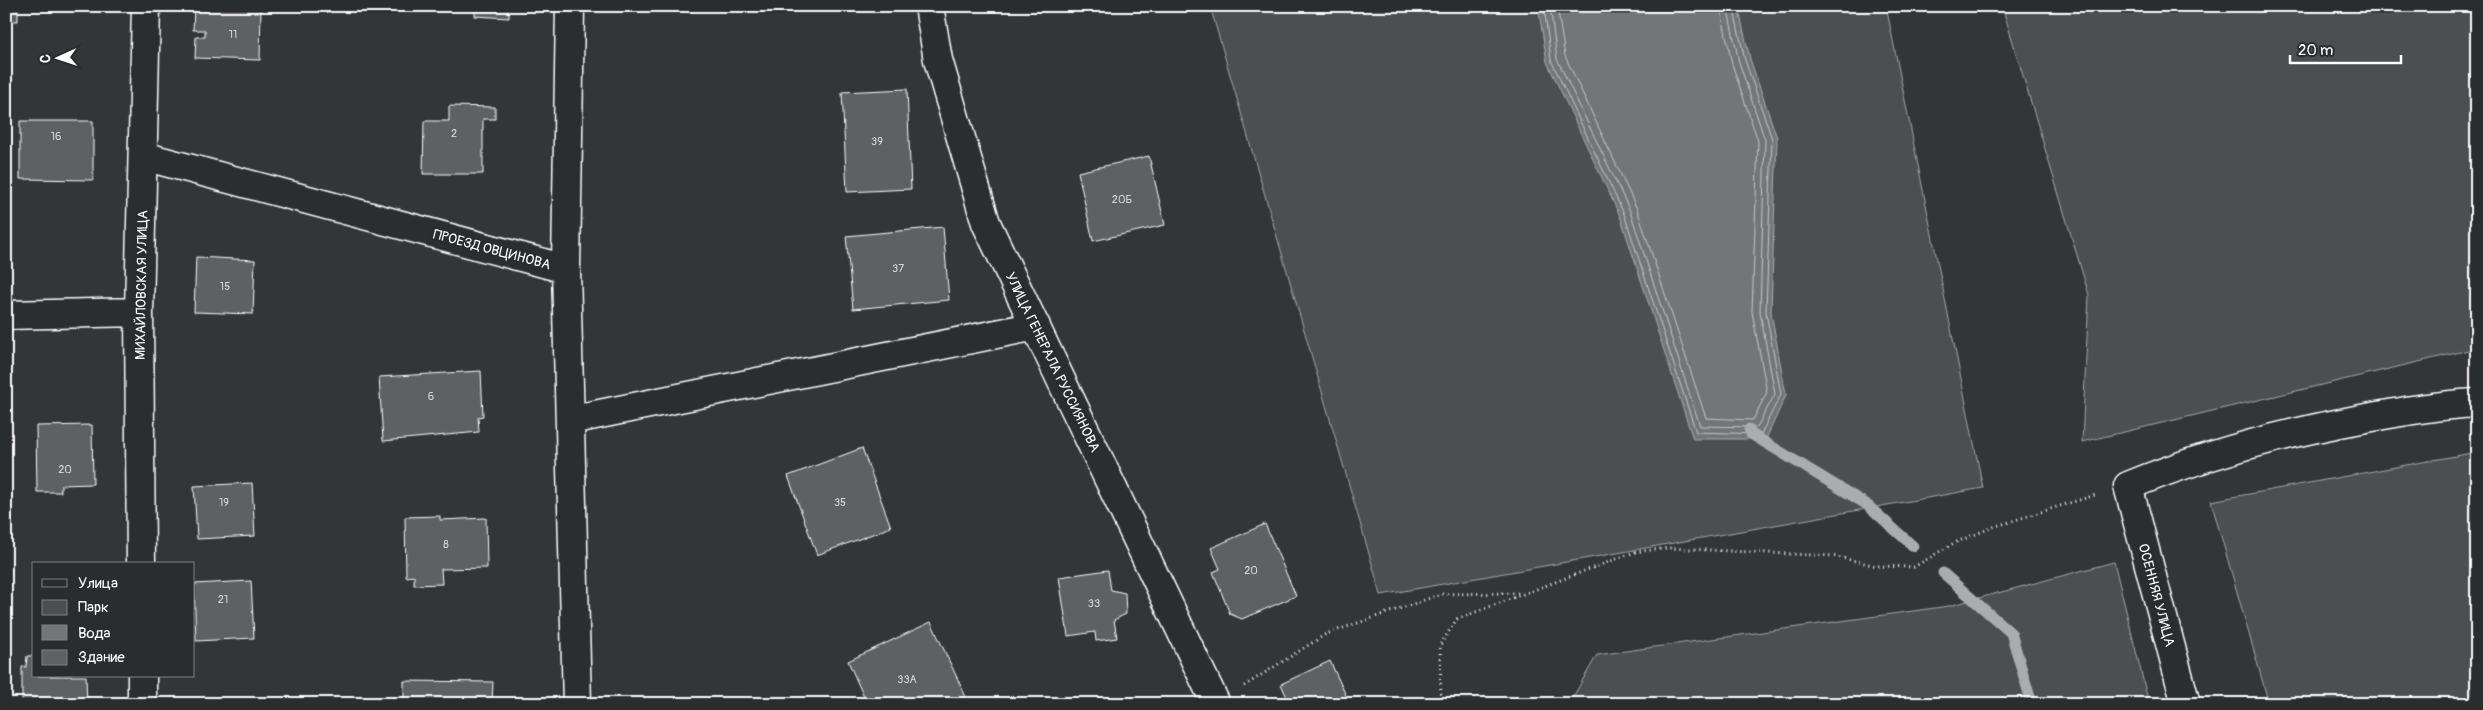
<svg xmlns="http://www.w3.org/2000/svg" width="2483" height="710" viewBox="0 0 2483 710" font-family="Pangolin,sans-serif">
  <rect width="100%" height="100%" fill="#333536"/>
  <filter id="ink" filterUnits="userSpaceOnUse"><feTurbulence type="fractalNoise" baseFrequency=".02" numOctaves="2"/><feDisplacementMap in="SourceGraphic" scale="10" xChannelSelector="R" yChannelSelector="G"/><feConvolveMatrix kernelMatrix="1 2 1 2 8 2 1 2 1" color-interpolation-filters="sRGB"/></filter>
  <g filter="url(#ink)">
    <path fill="#4c4f50" stroke="#a6a7a8" d="M 1210,6 L 1886,6 L 1983,488 L 1381,595 Z
      M 2002,6 L 2477,6 L 2477,348 L 2082,442 L 2089,295 Z
      M 2477,452 L 2477,704 L 2269,704 L 2211,501 Z
      M 2114,562 L 2149,704 L 1569,704 L 1597,655 L 1949,606 Z"/>
    <path fill="#737576" stroke="#abacad" d="M 1538,6 L 1738,6 L 1750,59 L 1777,138 L 1771,312 L 1786,395 L 1766,439 L 1693,439 L 1620,216 L 1547,62 Z"/>
    <g fill="none" stroke-linecap="round" stroke-linejoin="round">
      <path stroke="#c7c8c8" stroke-width="1" d="M 1544,6 L 1551,60 L 1624,214 L 1696,432 L 1761,434 L 1781,394 L 1766,312 L 1772,139 L 1745,60 L 1733,6
        M 1550,6 L 1557,59 L 1630,211 L 1700,426 L 1757,427 L 1775,394 L 1760,312 L 1765,140 L 1739,62 L 1727,6
        M 1557,6 L 1565,56 L 1637,209 L 1706,418 L 1753,420 L 1767,392 L 1752,312 L 1758,141 L 1732,64 L 1720,6"/>
      <path stroke="#abacad" stroke-width="11" d="M 1749,429 L 1751,434 L 1866,504 L 1913,546
        M 1943,573 L 2011,633 L 2032,704"/>
    </g>
    <path fill="#5f6162" stroke="#fff" d="M 6,6 L 18,6 L 18,21 L 6,21 Z
      M 204,6 L 261,6 L 260,60 L 195,58 L 196,37 L 205,37 L 205,30 L 193,30 L 194,8 L 204,8 Z
      M 475,6 L 509,6 L 509,18 L 475,16 Z
      M 907,89 L 911,189 L 847,192 L 842,92 Z
      M 449,106 L 495,107 L 495,119 L 483,119 L 483,174 L 423,174 L 424,121 L 449,121 Z
      M 20,121 L 93,121 L 93,180 L 20,179 Z
      M 1149,156 L 1165,225 L 1093,241 L 1078,172 Z
      M 943,227 L 949,300 L 853,309 L 846,236 Z
      M 196,257 L 255,260 L 253,314 L 194,312 Z
      M 481,371 L 483,416 L 478,417 L 479,432 L 383,441 L 379,377 Z
      M 92,425 L 93,484 L 61,485 L 61,492 L 37,492 L 36,426 Z
      M 862,448 L 891,527 L 817,555 L 788,476 Z
      M 252,483 L 255,536 L 197,539 L 194,486 Z
      M 440,516 L 440,520 L 486,518 L 487,568 L 441,569 L 442,584 L 414,585 L 414,576 L 406,577 L 405,517 Z
      M 1265,524 L 1296,596 L 1242,619 L 1230,614 L 1213,572 L 1220,569 L 1211,548 Z
      M 1108,570 L 1111,590 L 1125,593 L 1126,614 L 1114,620 L 1117,638 L 1096,641 L 1095,632 L 1068,636 L 1059,577 Z
      M 251,581 L 254,638 L 196,641 L 194,584 Z
      M 931,622 L 966,697 L 951,704 L 867,704 L 848,661 Z
      M 27,656 L 34,656 L 34,676 L 86,676 L 87,704 L 22,704 L 22,667 L 26,667 Z
      M 1330,661 L 1350,704 L 1290,704 L 1281,684 Z
      M 404,681 L 493,682 L 492,704 L 404,704 Z"/>
    <g fill="none" stroke-linecap="round" stroke-linejoin="round">
      <defs>
        <path id="minor" d="M 929,6 L 938,60 L 986,223 L 1216,704
          M 143,156 L 566,269 L 577,704
          M 566,269 L 570,6
          M 6,315 L 139,312
          M 570,420 L 1036,326
          M 141,564 L 139,312 L 146,6
          M 142,676 L 142,704
          M 2186,704 L 2128,486 C 2203,455 2280,434 2361,419 C 2400,412 2437,405 2477,403"/>
      </defs>
      <use href="#minor" stroke="#fff" stroke-width="31"/>
      <path stroke="#fff" stroke-width="3" stroke-dasharray="1 4" stroke-linecap="butt" d="M 1244,686 L 1326,634 L 1442,594 L 1521,593
        M 1441,704 L 1440,645 L 1457,619 L 1635,552 L 1669,548 L 1833,556 L 1877,566 L 1914,567 L 1954,543 L 1993,527 L 2095,495"/>
      <use href="#minor" stroke="#2a2d2e" stroke-width="28"/>
    </g>
  </g>
  <g text-anchor="middle" stroke-width="4.5" stroke-linejoin="round" paint-order="stroke">
    <g font-size="11" fill="#d7d8d8">
      <text x="233" y="38">11</text>
      <text x="454" y="137">2</text>
      <text x="56" y="140">16</text>
      <text x="877" y="145">39</text>
      <text x="1122" y="203">20Б</text>
      <text x="898" y="272">37</text>
      <text x="225" y="290">15</text>
      <text x="431" y="400">6</text>
      <text x="65" y="473">20</text>
      <text x="224" y="506">19</text>
      <text x="840" y="506">35</text>
      <text x="446" y="548">8</text>
      <text x="1251" y="574">20</text>
      <text x="223" y="603">21</text>
      <text x="1094" y="607">33</text>
      <text x="907" y="683">33А</text>
    </g>
    <g font-size="14" fill="#fff" stroke="#2a2d2e">
      <text transform="translate(492 249) rotate(15)" y="5">ПРОЕЗД ОВЦИНОВА</text>
      <text transform="translate(141 285) rotate(-89)" y="5">МИХАЙЛОВСКАЯ УЛИЦА</text>
      <text transform="translate(1053 362) rotate(64)" y="5">УЛИЦА ГЕНЕРАЛА РУССИЯНОВА</text>
      <text transform="translate(2157 595) rotate(75)" y="5">ОСЕННЯЯ УЛИЦА</text>
    </g>
  </g>
  <rect width="2483" height="710" fill="none" stroke="#2a2d2e" stroke-width="25"/>
  <rect x="12" y="12" width="2458" height="685" fill="none" stroke="#fff" stroke-width="2" filter="url(#ink)"/>
  <rect x="32" y="562" width="162" height="115" fill="#2a2d2e" stroke="#7f8182"/>
  <rect x="42" y="579" width="25" height="8" fill="#2a2d2e" stroke="#7f8182"/>
  <text x="78" y="588" font-size="15" fill="#ffffff">Улица</text>
  <rect x="42" y="600" width="25" height="15" fill="#4c4f50" stroke="#7f8182"/>
  <text x="78" y="612" font-size="15" fill="#ffffff">Парк</text>
  <rect x="42" y="625" width="25" height="15" fill="#737576" stroke="#7f8182"/>
  <text x="78" y="638" font-size="15" fill="#ffffff">Вода</text>
  <rect x="42" y="650" width="25" height="15" fill="#5f6162" stroke="#7f8182"/>
  <text x="78" y="662" font-size="15" fill="#ffffff">Здание</text>
  <g transform="translate(58 58) rotate(267)" stroke="#2a2d2e" stroke-width="4" paint-order="stroke">
  <path d="M0-4L9 19L0 12L-9 19Z" fill="#ffffff"/>
  <text y="-8" font-size="14" font-weight="bold" text-anchor="middle" fill="#ffffff">С</text>
  </g>
  <path d="M2290 55v8h111v-8" fill="none" stroke="#ffffff" stroke-width="2.5"/>
  <text x="2298" y="55" font-size="15" fill="#ffffff" stroke="#2a2d2e" stroke-width="4" paint-order="stroke">20 m</text>
</svg>
